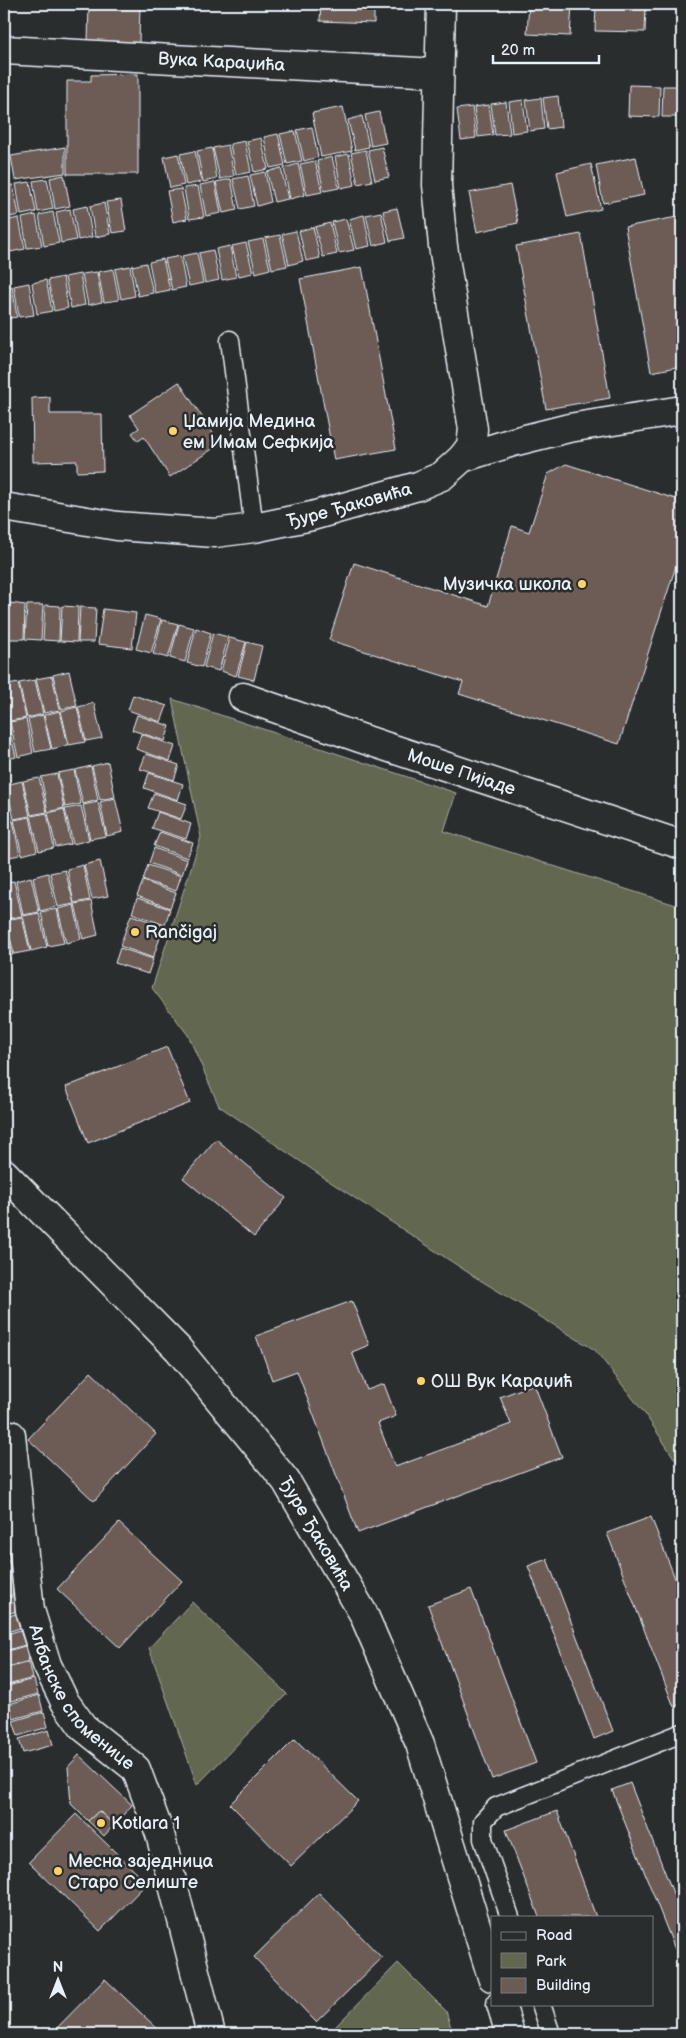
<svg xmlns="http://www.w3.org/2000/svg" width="686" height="2038" viewBox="0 0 686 2038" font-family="'Balsamiq Sans',sans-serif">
<rect width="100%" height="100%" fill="#2a2d2e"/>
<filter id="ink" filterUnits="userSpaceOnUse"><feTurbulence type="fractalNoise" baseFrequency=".02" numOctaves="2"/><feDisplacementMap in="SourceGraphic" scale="10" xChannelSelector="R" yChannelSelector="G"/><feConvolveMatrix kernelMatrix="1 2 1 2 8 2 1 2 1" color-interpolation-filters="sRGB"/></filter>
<g filter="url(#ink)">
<g fill="#62684f" stroke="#a5aca4">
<path d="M172,699L456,793L444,831L682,907V1470L645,1414L595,1350L475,1277L332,1183L219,1106L188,1035L152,988L201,837Z"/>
<path d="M192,1602L287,1694L197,1785L149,1648Z"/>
<path d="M398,1963L446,2011L453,2034H342L335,2027Z"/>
</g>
<g fill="#6c5b54" stroke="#e8f1f8">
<path d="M4,4H51V7Z"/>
<path d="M89,4H140L139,43L88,42Z"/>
<path d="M321,4H374V23L320,21Z"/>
<path d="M470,4H513V7Z"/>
<path d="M529,4H572L570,36L527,34Z"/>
<path d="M596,4H646L645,32L595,31Z"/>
<path d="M138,74V174H67V81H91V75Z"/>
<path d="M629,85L660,86L659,117L628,116Z"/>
<path d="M663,86H678L677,117H662Z"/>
<rect x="680" y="86" width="2" height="31"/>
<path d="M558,96L561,127L547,129L543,98Z"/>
<path d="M541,98L544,129L530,131L526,100Z"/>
<path d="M523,100L527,131L512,133L509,102Z"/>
<path d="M506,102L510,134L495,135L491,104Z"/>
<path d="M489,105L493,135L478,137L474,107Z"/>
<path d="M343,107L352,151L321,157L312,113Z"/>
<path d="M472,107L476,138L461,140L457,109Z"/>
<path d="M379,112L386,143L371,146L365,115Z"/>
<path d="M362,116L369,147L355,150L348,120Z"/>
<path d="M312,127L318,157L304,161L297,130Z"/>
<path d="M295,131L302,161L287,164L280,134Z"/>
<path d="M278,134L285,165L270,168L264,137Z"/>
<path d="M261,138L268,169L254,172L247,141Z"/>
<path d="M245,141L251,172L236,175L230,144Z"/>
<path d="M228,145L234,176L220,179L213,148Z"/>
<path d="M65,147V173L15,180L11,156Z"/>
<path d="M382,147L389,177L375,180L368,150Z"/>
<path d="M212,148L217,179L203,182L197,151Z"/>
<path d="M366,150L372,181L358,184L351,153Z"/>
<path d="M195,151L201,182L186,185L180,154Z"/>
<path d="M178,154L184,185L170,188L164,157Z"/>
<path d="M349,154L355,185L341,188L335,157Z"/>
<path d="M332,157L339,188L324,191L317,161Z"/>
<path d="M636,157L644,195L603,203L596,165Z"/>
<path d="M315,161L322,192L307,195L300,164Z"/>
<path d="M298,164L305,195L290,199L284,168Z"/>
<path d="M591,164L601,209L567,217L557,172Z"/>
<path d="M281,168L288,199L274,202L267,172Z"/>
<path d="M265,172L271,202L257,206L250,175Z"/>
<path d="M64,175L70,206L55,209L50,178Z"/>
<path d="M248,176L254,206L240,209L233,179Z"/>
<path d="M47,179L53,209L38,212L33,181Z"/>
<path d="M231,179L237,210L223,213L216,182Z"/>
<path d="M30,182L36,212L21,215L16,184Z"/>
<path d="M215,182L221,213L206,216L200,185Z"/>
<path d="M13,185L19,215L4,218V186Z"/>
<path d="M510,185L518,223L477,232L469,193Z"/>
<path d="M198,186L204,217L189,219L184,188Z"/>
<path d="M181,189L187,219L173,222L167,191Z"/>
<path d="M121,200L126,231L112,233L106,202Z"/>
<path d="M104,203L110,234L95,237L90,206Z"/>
<path d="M87,206L92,237L78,240L73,209Z"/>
<path d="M397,208L404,238L390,241L383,211Z"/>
<path d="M70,209L76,240L61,243L56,212Z"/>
<path d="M53,212L59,243L44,246L39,215Z"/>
<path d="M381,212L387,242L373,246L366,215Z"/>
<path d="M36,215L42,246L27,248L22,218Z"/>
<path d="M364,215L370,246L356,249L349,219Z"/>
<path d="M682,216V366L651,372L625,227Z"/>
<path d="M19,218L25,249L10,252L4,221Z"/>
<path d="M346,219L354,250L339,253L332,222Z"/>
<path d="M330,223L337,254L323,257L315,227Z"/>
<path d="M313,227L320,258L306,261L299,231Z"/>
<path d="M4,231L8,252L4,253Z"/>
<path d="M296,231L303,261L289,265L282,234Z"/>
<path d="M581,234L610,398L546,409L516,246Z"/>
<path d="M280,235L287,266L272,269L265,238Z"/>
<path d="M263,239L270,269L256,273L248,242Z"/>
<path d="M246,243L253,273L239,276L232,246Z"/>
<path d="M230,246L236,277L222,280L216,249Z"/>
<path d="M213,250L219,280L205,283L199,253Z"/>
<path d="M197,253L203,283L189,286L182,256Z"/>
<path d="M180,256L186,287L172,290L165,259Z"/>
<path d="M163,259L170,290L155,293L149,262Z"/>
<path d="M146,263L153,293L138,296L132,266Z"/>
<path d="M130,266L135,296L121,299L115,269Z"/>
<path d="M362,267L396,449L334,460L300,279Z"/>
<path d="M113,269L119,300L104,302L98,272Z"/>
<path d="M97,272L102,302L88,305L82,274Z"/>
<path d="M80,274L85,305L71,308L65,277Z"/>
<path d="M63,277L68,308L54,311L48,280Z"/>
<path d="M46,280L52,311L37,314L32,283Z"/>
<path d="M29,283L34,315L19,317L14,286Z"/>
<path d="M12,286L17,317L4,319V288Z"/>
<path d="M179,382L220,444L170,477L144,437L138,441L132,433L139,428L130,415Z"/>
<path d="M50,397V414H102L103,471L77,472V461L33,462L32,398Z"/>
<path d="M4,406H7L8,447H4Z"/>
<path d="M566,464L682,501V547L619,744L459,694L463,682L329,640L354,563L488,606L512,526L529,532L548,474Z"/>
<path d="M4,603H8L6,639H4Z"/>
<path d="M10,603L25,605L24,639H7Z"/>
<path d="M27,605H43L41,640L25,639Z"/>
<path d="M45,605L60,606L59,641L43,640Z"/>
<path d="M62,606L78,607L77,642L60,641Z"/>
<path d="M80,607L96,608L94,642H78Z"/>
<path d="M103,609L136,613L132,648L98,644Z"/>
<path d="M145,615L161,619L151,653L136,649Z"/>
<path d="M162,620L178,624L168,658L153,654Z"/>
<path d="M179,624L194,628L185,662L170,658Z"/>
<path d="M196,628L211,633L202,667L187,663Z"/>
<path d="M213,633L228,637L219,671L204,667Z"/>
<path d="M230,638L246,642L236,676L221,671Z"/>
<path d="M247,642L262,646L254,680L238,676Z"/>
<path d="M69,671L77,706L61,709L53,675Z"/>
<path d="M52,676L60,710L44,713L36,679Z"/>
<path d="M35,680L43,714L27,718L19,683Z"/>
<path d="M18,683L26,718L10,721L4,686Z"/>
<path d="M133,695L167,706L161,722L128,710Z"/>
<path d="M4,703L8,722L4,723Z"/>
<path d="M94,703L102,738L86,741L78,707Z"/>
<path d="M77,707L85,742L69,745L61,711Z"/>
<path d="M60,711L68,745L52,749L44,715Z"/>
<path d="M43,715L51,749L35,752L28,719Z"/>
<path d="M137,715L170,726L165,741L132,730Z"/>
<path d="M26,719L33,753L18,757L10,722Z"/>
<path d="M8,723L16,757L4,760V724Z"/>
<path d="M141,734L175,746L170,761L136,749Z"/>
<path d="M146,754L179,765L174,780L140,769Z"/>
<path d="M108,762L115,797L100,800L92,766Z"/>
<path d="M91,766L98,800L83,804L75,770Z"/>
<path d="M74,770L81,804L65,807L58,773Z"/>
<path d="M149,773L183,784L178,800L144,788Z"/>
<path d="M57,774L64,808L48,812L41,777Z"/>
<path d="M39,778L47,812L31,815L23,781Z"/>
<path d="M22,781L30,816L14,819L6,785Z"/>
<path d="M4,786L12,820L4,821Z"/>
<path d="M154,793L187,804L181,819L148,808Z"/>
<path d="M115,798L123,832L107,836L100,802Z"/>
<path d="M98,802L106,836L90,839L83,805Z"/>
<path d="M81,806L89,840L73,844L65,809Z"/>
<path d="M64,809L71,844L56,847L48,813Z"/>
<path d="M158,812L191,824L186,839L152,828Z"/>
<path d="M47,813L54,848L39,851L31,816Z"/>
<path d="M30,817L37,851L22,855L14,820Z"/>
<path d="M13,821L20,855L4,858V823Z"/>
<path d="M160,832L193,843L187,858L154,846Z"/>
<path d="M154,848L187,860L182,875L149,863Z"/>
<path d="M100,861L108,896L92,899L84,865Z"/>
<path d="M83,865L90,900L74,903L67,869Z"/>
<path d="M148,865L181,876L176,891L143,880Z"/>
<path d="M65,870L74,904L58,907L50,873Z"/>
<path d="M48,873L56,907L40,911L33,877Z"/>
<path d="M31,877L39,912L23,915L16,881Z"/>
<path d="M14,881L22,916L6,919L4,908V883Z"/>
<path d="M143,881L176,893L170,908L137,896Z"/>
<path d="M137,898L170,909L165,925L132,913Z"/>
<path d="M91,901L98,935L83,939L75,904Z"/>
<path d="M74,905L81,939L66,943L58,909Z"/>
<path d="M57,909L64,943L48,946L41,912Z"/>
<path d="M39,913L47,947L31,951L23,916Z"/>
<path d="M131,915L164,926L153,958L120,946Z"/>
<path d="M22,917L30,951L14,954L6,920Z"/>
<path d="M5,920L13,955L4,957V921Z"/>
<path d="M120,948L153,959L148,974L115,963Z"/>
<path d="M167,1047L190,1103L88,1143L66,1087Z"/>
<path d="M216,1139L286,1198L254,1237L183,1178Z"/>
<path d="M352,1301L369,1345L352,1352L367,1390L384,1384L396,1416L378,1423L395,1467L511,1424L500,1397L534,1384L562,1457L358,1533L297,1371L272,1380L256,1336Z"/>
<path d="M91,1372L156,1434L94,1501L28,1439Z"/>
<path d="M6,1511L7,1527H4V1512Z"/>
<path d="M651,1517L682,1596V1703L674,1707L607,1533Z"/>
<path d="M119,1523L182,1581L120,1648L57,1589Z"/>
<path d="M4,1528H7L9,1543L4,1544Z"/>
<path d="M9,1544L10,1560L4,1561V1545Z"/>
<path d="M547,1559L613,1731L594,1739L528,1566Z"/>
<path d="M4,1562H10L12,1577L4,1578Z"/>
<path d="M12,1579L13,1595L4,1596V1580Z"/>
<path d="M471,1589L536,1763L492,1779L428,1605Z"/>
<path d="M4,1597H14L15,1612L4,1613Z"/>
<path d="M16,1614L20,1628L4,1633V1617Z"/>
<path d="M20,1630L25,1645L4,1651V1635Z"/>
<path d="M25,1646L29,1661L4,1668V1652Z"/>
<path d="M29,1662L33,1678L4,1686V1669Z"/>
<path d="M34,1679L38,1694L8,1702L4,1687Z"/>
<path d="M39,1695L43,1711L13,1719L9,1704Z"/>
<path d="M44,1712L48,1727L18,1736L13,1721Z"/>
<path d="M49,1730L53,1745L23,1753L19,1739Z"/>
<path d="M295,1739L358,1801L291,1866L230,1804Z"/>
<path d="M79,1755L132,1805L114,1825L99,1811L88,1821L71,1804L68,1767Z"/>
<path d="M630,1783L682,1916V1960L680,1962L612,1790Z"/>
<path d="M99,1811L114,1825L104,1836L88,1821Z"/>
<path d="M557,1811L596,1917H539L506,1830Z"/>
<path d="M76,1814L147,1883L100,1931L29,1862Z"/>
<path d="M319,1893L382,1958L316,2022L254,1957Z"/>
<path d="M105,1979L163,2034H51Z"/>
</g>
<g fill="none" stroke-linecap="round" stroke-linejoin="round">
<g stroke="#e8f1f8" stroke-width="21">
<g id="service">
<path d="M230,340L254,528"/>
<path d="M510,1917L483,1839V1821L496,1807L682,1733"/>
<path d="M541,2004L551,2034"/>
</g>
</g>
<g stroke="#e8f1f8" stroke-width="31">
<g id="minor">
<path d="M441,4L437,185L443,246L473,429L471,446L462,458"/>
<path id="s1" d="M4,50L438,73"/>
<path id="s2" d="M4,507L117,526L215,533L254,528L312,516L418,486L442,476L462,458L513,442L569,428L682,410"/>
<path id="s3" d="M243,697L360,738L682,845"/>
<path id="s4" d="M4,1173L178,1349L286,1481L363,1613L420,1744L492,1977"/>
<path id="s5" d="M11,1435L30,1610L47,1665L65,1702L83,1727L136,1769L160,1834L211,2034"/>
<path d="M501,2004L510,2034"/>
</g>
</g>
<use href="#service" stroke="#2a2d2e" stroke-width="18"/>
<use href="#minor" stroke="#2a2d2e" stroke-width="28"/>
</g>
</g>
<g fill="#ffd166" stroke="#2a2d2e" stroke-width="2">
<circle cx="173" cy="431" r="5"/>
<circle cx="582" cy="584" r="5"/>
<circle cx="135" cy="932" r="5"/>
<circle cx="421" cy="1381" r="5"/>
<circle cx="101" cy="1823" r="5"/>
<circle cx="58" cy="1871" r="5"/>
</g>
<g text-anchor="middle" stroke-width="5" stroke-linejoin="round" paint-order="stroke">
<g font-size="18" fill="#e8f1f8" stroke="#2a2d2e">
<text dy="6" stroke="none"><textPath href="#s1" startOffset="218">Вука Караџића</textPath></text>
<text dy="6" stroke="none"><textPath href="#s2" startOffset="350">Ђуре Ђаковића</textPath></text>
<text dy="6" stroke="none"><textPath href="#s3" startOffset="231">Моше Пијаде</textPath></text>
<text dy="6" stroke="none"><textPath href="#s4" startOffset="479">Ђуре Ђаковића</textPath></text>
<text dy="6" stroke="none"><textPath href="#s5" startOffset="280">Албанске споменице</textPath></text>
</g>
<g font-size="18" fill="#e8f1f8" stroke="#2a2d2e" text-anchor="start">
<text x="183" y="427">Џамија Медина<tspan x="183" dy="21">ем Имам Сефкија</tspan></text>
<text x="572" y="590" text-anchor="end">Музичка школа</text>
<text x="145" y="938">Rančigaj</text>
<text x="431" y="1387">ОШ Вук Караџић</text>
<text x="111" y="1829">Kotlara 1</text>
<text x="68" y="1867">Месна заједница<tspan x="68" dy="21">Старо Селиште</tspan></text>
</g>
</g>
<rect width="686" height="2038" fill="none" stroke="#2a2d2e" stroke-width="20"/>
<rect x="10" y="10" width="666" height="2018" fill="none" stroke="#e8f1f8" stroke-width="2" filter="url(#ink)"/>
<rect x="491" y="1916" width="162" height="90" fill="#2a2d2e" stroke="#767b7f"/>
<rect x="501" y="1932" width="25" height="8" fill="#2a2d2e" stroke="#767b7f"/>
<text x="536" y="1940" font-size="15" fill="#e8f1f8">Road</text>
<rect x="501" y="1953" width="25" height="15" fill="#62684f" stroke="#767b7f"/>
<text x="536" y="1966" font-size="15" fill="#e8f1f8">Park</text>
<rect x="501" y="1978" width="25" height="15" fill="#6c5b54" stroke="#767b7f"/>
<text x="536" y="1990" font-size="15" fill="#e8f1f8">Building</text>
<g transform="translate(58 1980)" stroke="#2a2d2e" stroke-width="4" paint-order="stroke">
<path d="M0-4L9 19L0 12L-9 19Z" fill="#e8f1f8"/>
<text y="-8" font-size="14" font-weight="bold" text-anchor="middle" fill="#e8f1f8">N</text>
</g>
<path d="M493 55v8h106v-8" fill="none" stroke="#e8f1f8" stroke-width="2.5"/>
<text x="501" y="55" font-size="15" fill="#e8f1f8" stroke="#2a2d2e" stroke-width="4" paint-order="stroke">20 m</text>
</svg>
